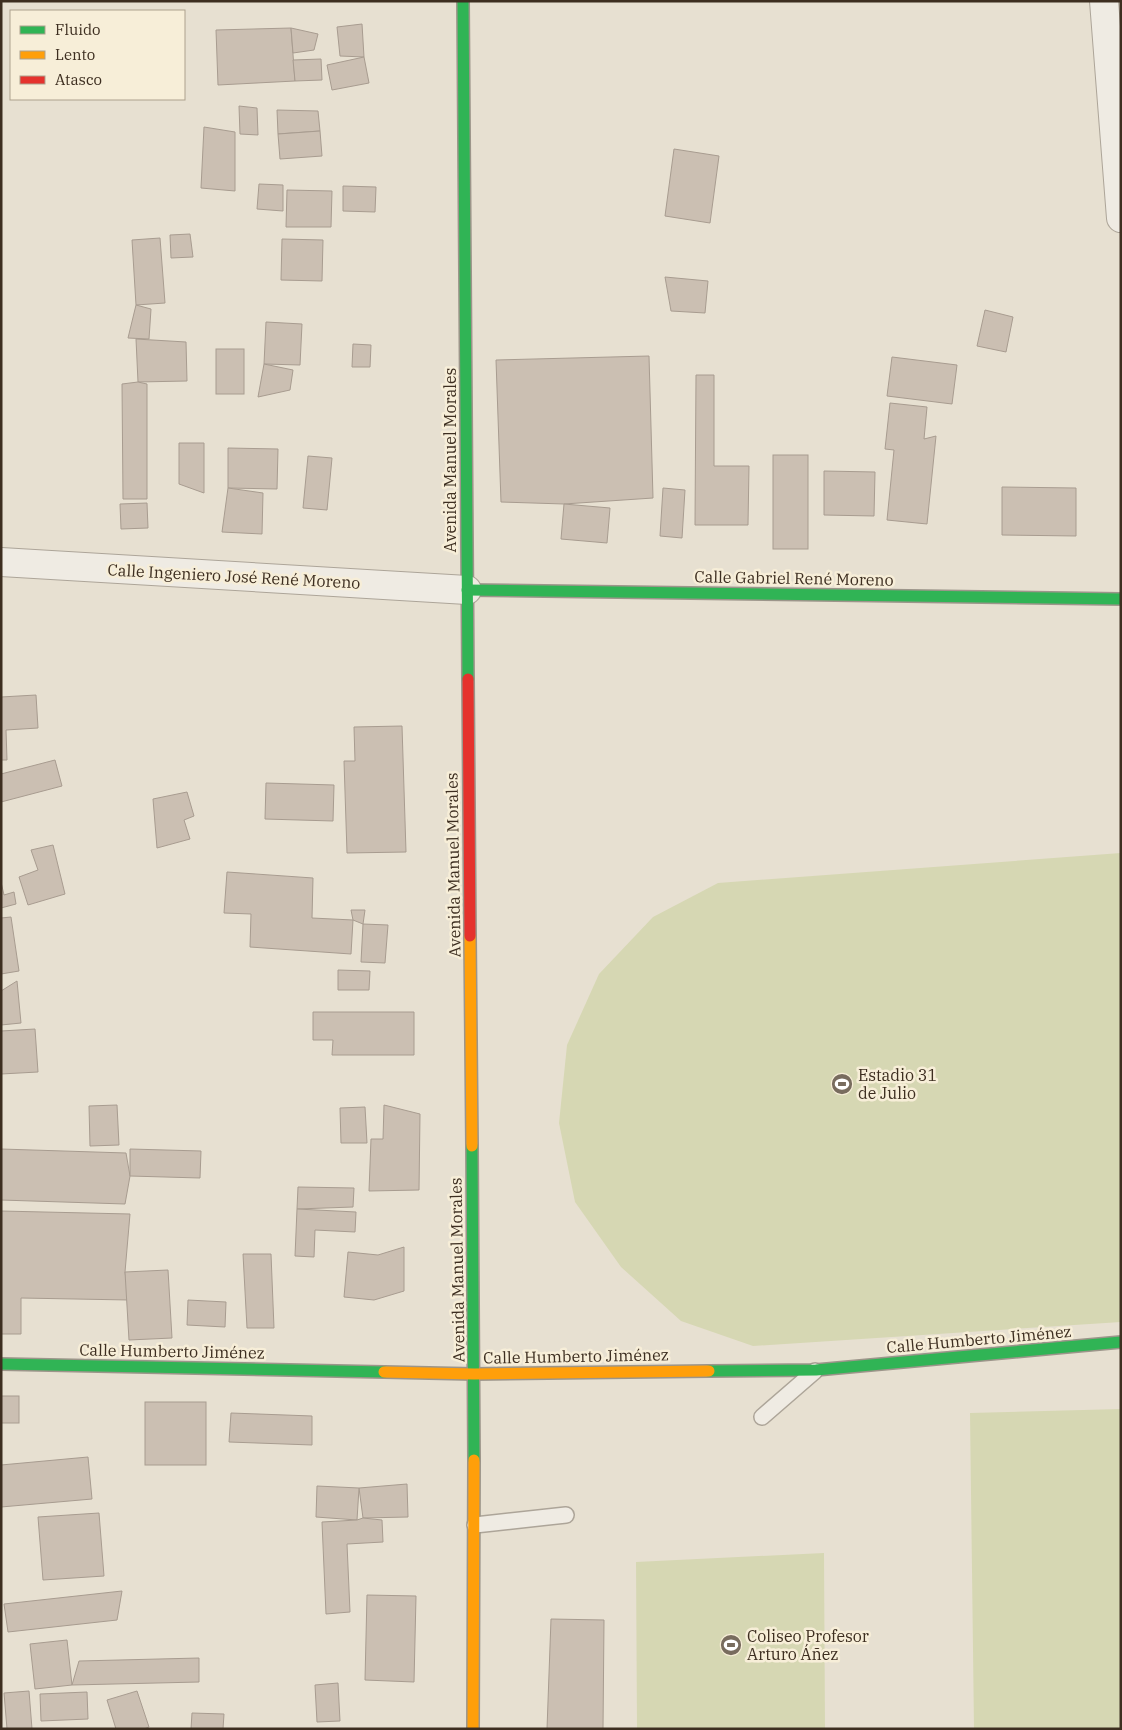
<svg xmlns="http://www.w3.org/2000/svg" width="1122" height="1730" viewBox="0 0 1122 1730" font-family="'IBM Plex Serif',serif">
<rect width="100%" height="100%" fill="#e7e0d1"/>
<g fill="#d6d7b3">
<path d="M1121,853V1322L753,1346L681,1321L621,1267L575,1202L559,1123L567,1045L599,974L653,917L718,883Z"/>
<path d="M1121,1409V1729H974L970,1413Z"/>
<path d="M824,1553L825,1729H637L636,1562Z"/>
</g>
<g fill="#cbbfb2" stroke="#a89c90">
<path d="M362,24L364,57L340,56L337,27Z"/>
<path d="M291,28L295,81L218,85L216,30Z"/>
<path d="M291,28L318,34L314,50L293,53Z"/>
<path d="M364,57L369,83L332,90L327,65Z"/>
<path d="M321,59L322,80L295,81L293,60Z"/>
<path d="M239,106L257,108L258,135L240,134Z"/>
<path d="M277,110L318,111L320,131L278,134Z"/>
<path d="M204,127L235,132V191L201,188Z"/>
<path d="M320,131L322,156L280,159L278,134Z"/>
<path d="M674,149L719,156L710,223L665,216Z"/>
<path d="M259,184L283,185V211L257,209Z"/>
<path d="M343,186L376,187L375,212L343,211Z"/>
<path d="M287,190L332,191L331,227H286Z"/>
<path d="M190,234L193,257L171,258L170,235Z"/>
<path d="M160,238L165,303L136,305L132,240Z"/>
<path d="M282,239L323,240L322,281L281,280Z"/>
<path d="M665,277L708,281L705,313L671,311Z"/>
<path d="M136,305L151,309L149,339L128,338Z"/>
<path d="M985,310L1013,317L1006,352L977,346Z"/>
<path d="M266,322L302,324L300,365L264,364Z"/>
<path d="M136,339L186,342L187,381L138,382Z"/>
<path d="M353,344L371,345L370,367H352Z"/>
<rect x="216" y="349" width="28" height="45"/>
<path d="M649,356L653,498L564,504L501,502L496,360Z"/>
<path d="M892,357L957,365L952,404L887,396Z"/>
<path d="M264,364L293,370L290,390L258,397Z"/>
<path d="M696,375H714V466H749L748,525H695Z"/>
<path d="M138,382L147,384V499H123L122,384Z"/>
<path d="M890,403L927,407L924,439L936,436L927,524L887,520L894,450L885,449Z"/>
<path d="M179,443H204V493L179,484Z"/>
<path d="M228,448L278,449L277,489L228,488Z"/>
<rect x="773" y="455" width="35" height="94"/>
<path d="M308,456L332,458L327,510L303,508Z"/>
<path d="M824,471L875,472L874,516L824,515Z"/>
<path d="M1002,487L1076,488V536L1002,535Z"/>
<path d="M228,488L263,493L262,534L222,532Z"/>
<path d="M663,488L685,490L682,538L660,536Z"/>
<path d="M147,503L148,528L121,529L120,504Z"/>
<path d="M564,504L610,508L607,543L561,539Z"/>
<path d="M36,695L38,728L6,730L7,760H1V697Z"/>
<path d="M402,726L406,852L347,853L344,761H355L354,727Z"/>
<path d="M55,760L62,786L1,802V774Z"/>
<path d="M266,783L334,785L333,821L265,819Z"/>
<path d="M187,792L194,816L184,820L190,839L157,848L153,799Z"/>
<path d="M53,845L65,894L28,905L19,877L38,870L31,850Z"/>
<path d="M227,872L313,878L312,918L353,920L351,954L250,947L251,914L224,913Z"/>
<path d="M1,882L4,895L14,892L16,904L1,908Z"/>
<path d="M351,910H365L363,924L353,920Z"/>
<path d="M11,917L19,971L1,974V918Z"/>
<path d="M363,924L388,925L385,963L361,962Z"/>
<path d="M338,970L370,971L369,990H338Z"/>
<path d="M17,981L21,1023L1,1025V991Z"/>
<path d="M313,1012H414V1055H332L333,1040H313Z"/>
<path d="M35,1029L38,1072L1,1074V1031Z"/>
<path d="M117,1105L119,1145L90,1146L89,1106Z"/>
<path d="M384,1105L420,1114L419,1190L369,1191L371,1139H383Z"/>
<path d="M365,1107L367,1143H341L340,1108Z"/>
<path d="M1,1149L126,1153L130,1176L125,1204L1,1200Z"/>
<path d="M130,1149L201,1151L200,1178L130,1176Z"/>
<path d="M298,1187L354,1188L353,1207L297,1209Z"/>
<path d="M297,1209L356,1212L355,1232L315,1230L314,1257L295,1256Z"/>
<path d="M1,1211L130,1214L125,1272L129,1300L21,1298V1334H1Z"/>
<path d="M404,1247V1291L374,1300L344,1297L348,1252L378,1255Z"/>
<path d="M243,1254H271L274,1328H247Z"/>
<path d="M168,1270L172,1338L129,1340L125,1272Z"/>
<path d="M188,1300L226,1302L225,1327L187,1325Z"/>
<rect x="1" y="1396" width="18" height="27"/>
<rect x="145" y="1402" width="61" height="63"/>
<path d="M231,1413L312,1416V1445L229,1442Z"/>
<path d="M88,1457L92,1499L1,1507V1465Z"/>
<path d="M407,1484L408,1517L363,1518L359,1488Z"/>
<path d="M317,1486L359,1488L357,1520L316,1517Z"/>
<path d="M99,1513L104,1576L43,1580L38,1517Z"/>
<path d="M363,1518L382,1520L383,1542L347,1544L350,1612L326,1614L322,1522L357,1520Z"/>
<path d="M122,1591L117,1620L8,1632L4,1604Z"/>
<path d="M367,1595L416,1596L414,1682L365,1680Z"/>
<path d="M551,1619L604,1620L603,1729H547Z"/>
<path d="M67,1640L72,1685L35,1689L30,1644Z"/>
<path d="M199,1658V1682L72,1685L79,1661Z"/>
<path d="M338,1683L340,1721L317,1722L315,1685Z"/>
<path d="M29,1691L32,1729H7L4,1693Z"/>
<path d="M137,1691L149,1727L144,1729H116L107,1700Z"/>
<path d="M87,1692L88,1719L41,1721L40,1694Z"/>
<path d="M192,1713L224,1714L223,1729H191Z"/>
</g>
<g fill="none" stroke-linecap="round" stroke-linejoin="round">
<g stroke="#ada599" stroke-width="18">
<g id="lane">
<path d="M762,1417L815,1371"/>
<path d="M475,1525L566,1515"/>
</g>
</g>
<g stroke="#ada599" stroke-width="30">
<g id="street">
<path d="M1104,1L1121,218"/>
<path d="M1,562L467,590"/>
</g>
</g>
<g stroke="#9c958a" stroke-width="14">
<g id="fast">
<path d="M463,1L468,679"/>
<path d="M467,590L1121,599"/>
<path d="M472,1146L474,1460"/>
<path d="M1,1364L384,1372"/>
<path d="M709,1371L816,1370L1121,1342"/>
</g>
</g>
<g stroke="#9c958a" stroke-width="14">
<g id="slow">
<path d="M470,936L472,1146"/>
<path d="M384,1372L474,1374L709,1371"/>
<path d="M473,1729L474,1460"/>
</g>
</g>
<g stroke="#9c958a" stroke-width="14">
<path id="jam" d="M468,679L470,936"/>
</g>
<use href="#lane" stroke="#efebe3" stroke-width="15"/>
<use href="#street" stroke="#efebe3" stroke-width="28"/>
<use href="#fast" stroke="#30b455" stroke-width="11"/>
<use href="#slow" stroke="#ff9f0a" stroke-width="11"/>
<use href="#jam" stroke="#e5322d" stroke-width="11"/>
</g>
<defs>
<g id="stadium-disc" transform="scale(1.125)"><circle r="9.5" fill="#786c5e" stroke="#f7eed8"/><path d="M0-5a6.5 5 0 1 0 0 10a6.5 5 0 1 0 0-10ZM-3.5-1.8h7v3.6h-7Z" fill="#fff"/></g>
</defs>
<g fill-rule="evenodd">
<use href="#stadium-disc" x="842" y="1084"/>
<use href="#stadium-disc" x="731" y="1645"/>
</g>
<g text-anchor="middle" stroke-width="5" stroke-linejoin="round" paint-order="stroke">
<g font-size="16" fill="#3d2e20" stroke="#f7eed8">
<text transform="translate(450 460) rotate(-90)" y="6">Avenida Manuel Morales</text>
<text transform="translate(234 576) rotate(3)" y="6">Calle Ingeniero José René Moreno</text>
<text transform="translate(794 578) rotate(1)" y="6">Calle Gabriel René Moreno</text>
<text transform="translate(453 865) rotate(-91)" y="6">Avenida Manuel Morales</text>
<text transform="translate(457 1270) rotate(-91)" y="6">Avenida Manuel Morales</text>
<text transform="translate(979 1339) rotate(-5)" y="6">Calle Humberto Jiménez</text>
<text transform="translate(172 1351) rotate(1)" y="6">Calle Humberto Jiménez</text>
<text transform="translate(576 1356) rotate(-1)" y="6">Calle Humberto Jiménez</text>
</g>
<g font-size="16" fill="#3d2e20" stroke="#f7eed8" text-anchor="start">
<text x="858" y="1081">Estadio 31<tspan x="858" dy="18">de Julio</tspan></text>
<text x="747" y="1642">Coliseo Profesor<tspan x="747" dy="18">Arturo Áñez</tspan></text>
</g>
</g>
<rect width="1122" height="1730" fill="none" stroke="#3d2e20" stroke-width="5"/>
<rect x="10" y="10" width="175" height="90" fill="#f7eed8" stroke="#ada18e"/>
<rect x="20" y="26" width="25" height="8" fill="#30b455" stroke="#ada18e"/>
<text x="55" y="35" font-size="15" fill="#3d2e20">Fluido</text>
<rect x="20" y="51" width="25" height="8" fill="#ff9f0a" stroke="#ada18e"/>
<text x="55" y="60" font-size="15" fill="#3d2e20">Lento</text>
<rect x="20" y="76" width="25" height="8" fill="#e5322d" stroke="#ada18e"/>
<text x="55" y="85" font-size="15" fill="#3d2e20">Atasco</text>
</svg>
